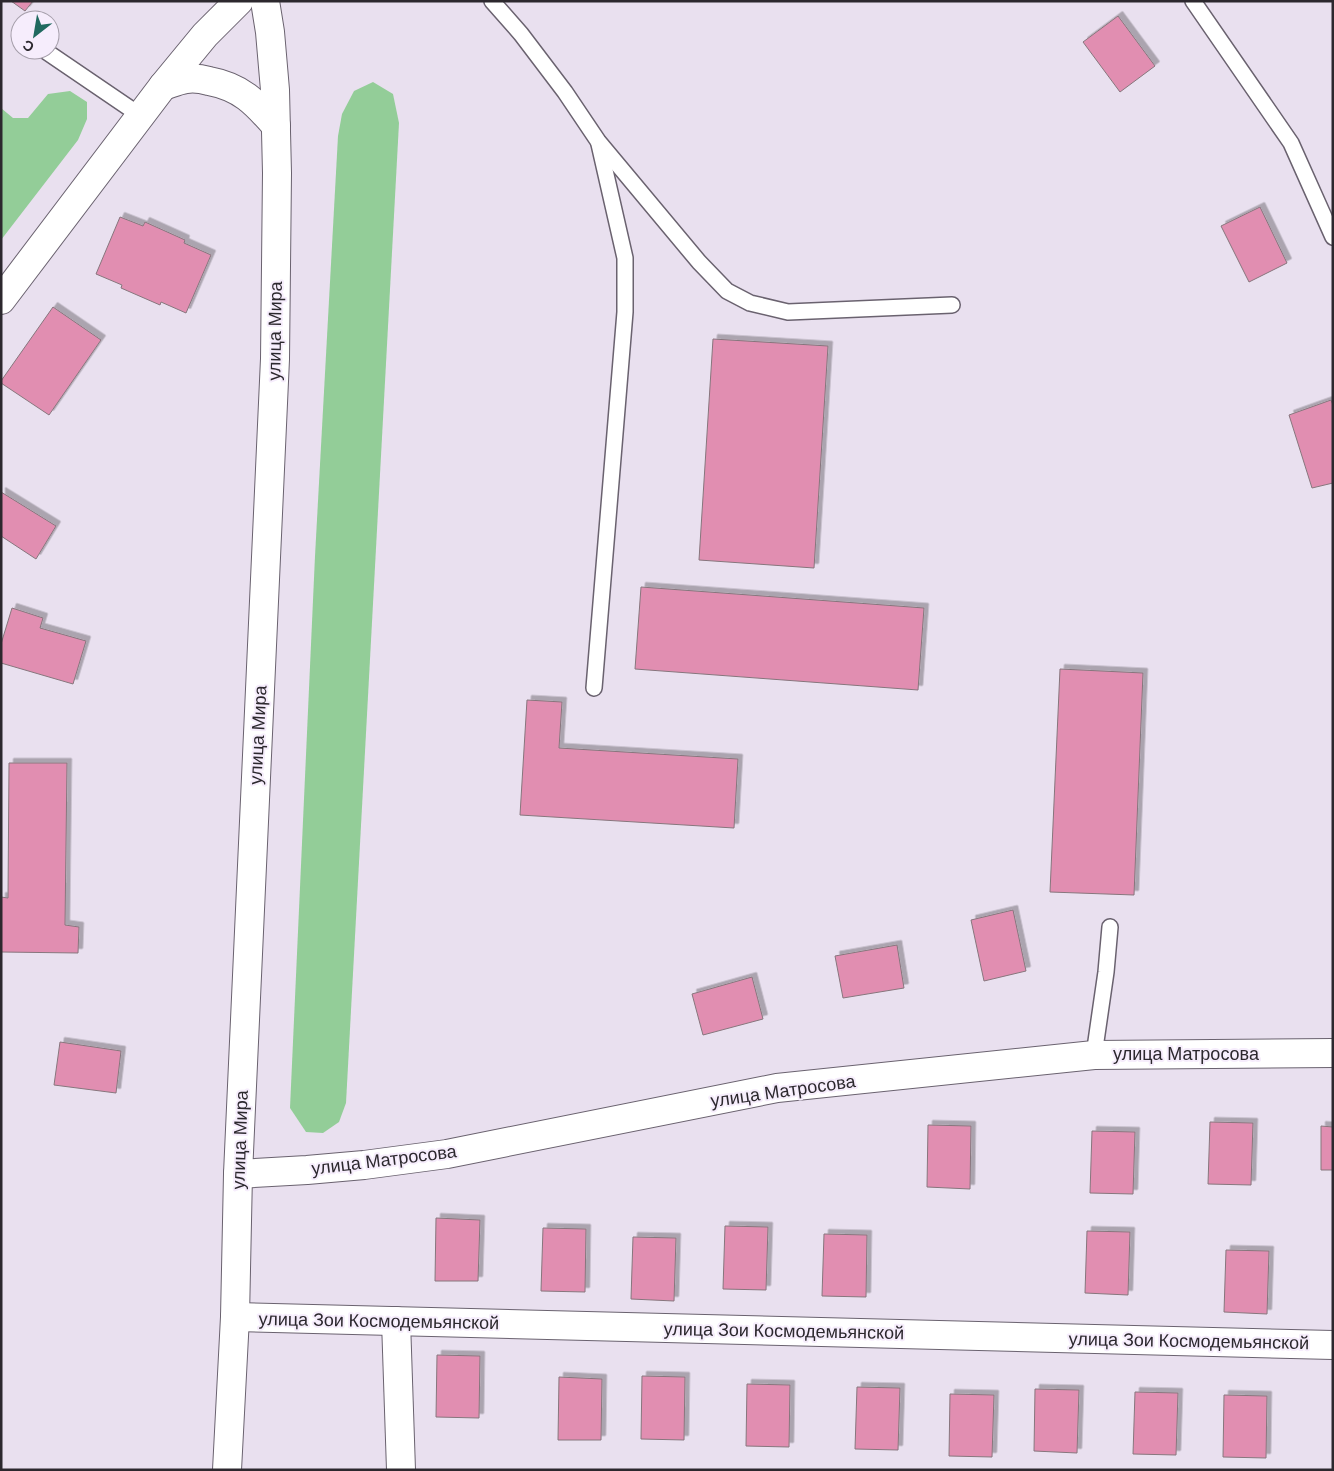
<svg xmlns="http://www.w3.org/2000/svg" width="1334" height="1471" viewBox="0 0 1334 1471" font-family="'DM Sans',sans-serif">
<defs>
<filter id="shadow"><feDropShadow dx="4.5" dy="-4.5" stdDeviation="0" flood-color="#0004"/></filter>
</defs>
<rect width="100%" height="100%" fill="#e9e0ef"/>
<g fill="#93cd98">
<path d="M373,82L393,94L399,123L346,1103L339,1122L323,1133L306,1132L290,1108L315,556L338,136L342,114L354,91Z"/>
<path d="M70,91L87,102V119L78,140L1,240V108L13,118H28L48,94Z"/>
</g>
<g fill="#e18eb1" stroke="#87767d" filter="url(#shadow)">
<path d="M11,1H33L25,11Z"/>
<path d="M1118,16L1155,66L1120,92L1083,42Z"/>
<path d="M1260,207L1287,263L1249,282L1221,226Z"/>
<path d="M120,217L143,226L145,222L185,240L184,243L211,255L186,313L161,302L160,305L121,288L122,285L96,274Z"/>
<path d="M53,307L101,340L49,415L1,383V381Z"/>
<path d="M713,339L828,346L814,568L699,560Z"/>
<path d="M1331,400L1333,405V483L1312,488L1289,415Z"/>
<path d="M1,492L56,526L36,559L1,536Z"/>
<path d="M641,587L924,608L918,690L635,669Z"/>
<path d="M12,608L43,618L40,628L86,641L73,684L1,663V644Z"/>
<path d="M1060,669L1143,673L1134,895L1050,892Z"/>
<path d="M527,700L562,702L559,748L738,759L734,828L520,815Z"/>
<path d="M9,763H67L65,925L79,927L78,953L1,952V897L8,898Z"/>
<path d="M1013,910L1026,971L984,981L971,920Z"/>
<path d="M897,945L904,988L843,998L835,956Z"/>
<path d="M752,977L763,1019L703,1035L692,994Z"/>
<path d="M60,1042L121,1051L116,1093L54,1085Z"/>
<path d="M1210,1122L1253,1123L1251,1185L1208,1184Z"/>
<path d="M928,1125L971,1126L970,1189L927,1187Z"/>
<path d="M1321,1126L1333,1127V1170H1321Z"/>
<path d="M1092,1131L1135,1132L1133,1194L1090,1193Z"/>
<path d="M436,1218L480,1220L478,1281H435Z"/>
<path d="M725,1226L768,1227L766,1290L723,1289Z"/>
<path d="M543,1228L586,1229L585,1292L541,1291Z"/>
<path d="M1087,1231L1130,1232L1128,1295L1085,1293Z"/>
<path d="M824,1234L867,1235L866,1297L822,1296Z"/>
<path d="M633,1237L676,1238L674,1301L631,1299Z"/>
<path d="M1226,1250L1269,1251L1267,1314L1224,1312Z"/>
<path d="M437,1355L480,1356L479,1418L436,1417Z"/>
<path d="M642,1376L685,1377L684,1440L641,1439Z"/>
<path d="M559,1377L602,1379L601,1440H558Z"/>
<path d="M747,1384L790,1385L789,1447L746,1446Z"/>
<path d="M857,1387L900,1388L898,1450L855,1449Z"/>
<path d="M1035,1389L1079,1390L1077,1453L1034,1451Z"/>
<path d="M1135,1392L1178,1393L1176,1455L1133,1454Z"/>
<path d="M950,1394L994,1395L992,1457L949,1456Z"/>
<path d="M1224,1395L1267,1396L1266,1458L1223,1457Z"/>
</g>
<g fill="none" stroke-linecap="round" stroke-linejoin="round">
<g stroke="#6a626f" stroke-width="18">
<g id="lane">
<path d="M492,1L521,34L565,92L598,141L699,262L727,291L750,303L788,312L952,305"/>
<path d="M1193,1L1291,143L1333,237"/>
<path d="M44,50L141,116"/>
<path d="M594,688L625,312V258L599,144"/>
<path d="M1094,1055L1106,972L1110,927"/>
</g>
</g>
<g stroke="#6a626f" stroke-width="30">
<g id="street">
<path d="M238,1174L307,1170L364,1165L447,1154L777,1088L1094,1055L1333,1053"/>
<path d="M235,1317L1333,1345"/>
<path d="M396,1321L401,1470"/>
</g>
</g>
<g stroke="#6a626f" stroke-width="30">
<g id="secondary">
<path d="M163,86C170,84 178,80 186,79C193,78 202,79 209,81C241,87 255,102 276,126"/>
<path d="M1,300L163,86L205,35L239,1"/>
<path d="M227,1470L235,1317L238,1174L275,359L277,173L275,90L270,32L265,1"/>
</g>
</g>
<use href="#lane" stroke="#fff" stroke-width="15"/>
<use href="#street" stroke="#fff" stroke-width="28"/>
<use href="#secondary" stroke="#fff" stroke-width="28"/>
</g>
<g text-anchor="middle" stroke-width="4" stroke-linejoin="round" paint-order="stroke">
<g font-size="18" fill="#2c282e" stroke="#f6edfc">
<text transform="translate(275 331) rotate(-89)" y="6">улица Мира</text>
<text transform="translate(258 735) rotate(-87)" y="6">улица Мира</text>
<text x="1186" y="1060">улица Матросова</text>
<text transform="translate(783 1091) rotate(-8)" y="6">улица Матросова</text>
<text transform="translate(240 1140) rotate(-88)" y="6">улица Мира</text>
<text transform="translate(384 1160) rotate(-7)" y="6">улица Матросова</text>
<text transform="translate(379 1321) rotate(1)" y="6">улица Зои Космодемьянской</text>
<text transform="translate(784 1331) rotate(1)" y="6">улица Зои Космодемьянской</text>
<text transform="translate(1189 1341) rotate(1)" y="6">улица Зои Космодемьянской</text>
</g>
</g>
<rect width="1334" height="1471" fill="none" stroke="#2c282e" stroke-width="5"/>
<g transform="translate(35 35) rotate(211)"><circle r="24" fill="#f6edfc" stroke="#a59eaa"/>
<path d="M0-4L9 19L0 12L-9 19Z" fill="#20695f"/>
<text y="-8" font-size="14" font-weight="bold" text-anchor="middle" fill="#2c282e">С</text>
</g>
</svg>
